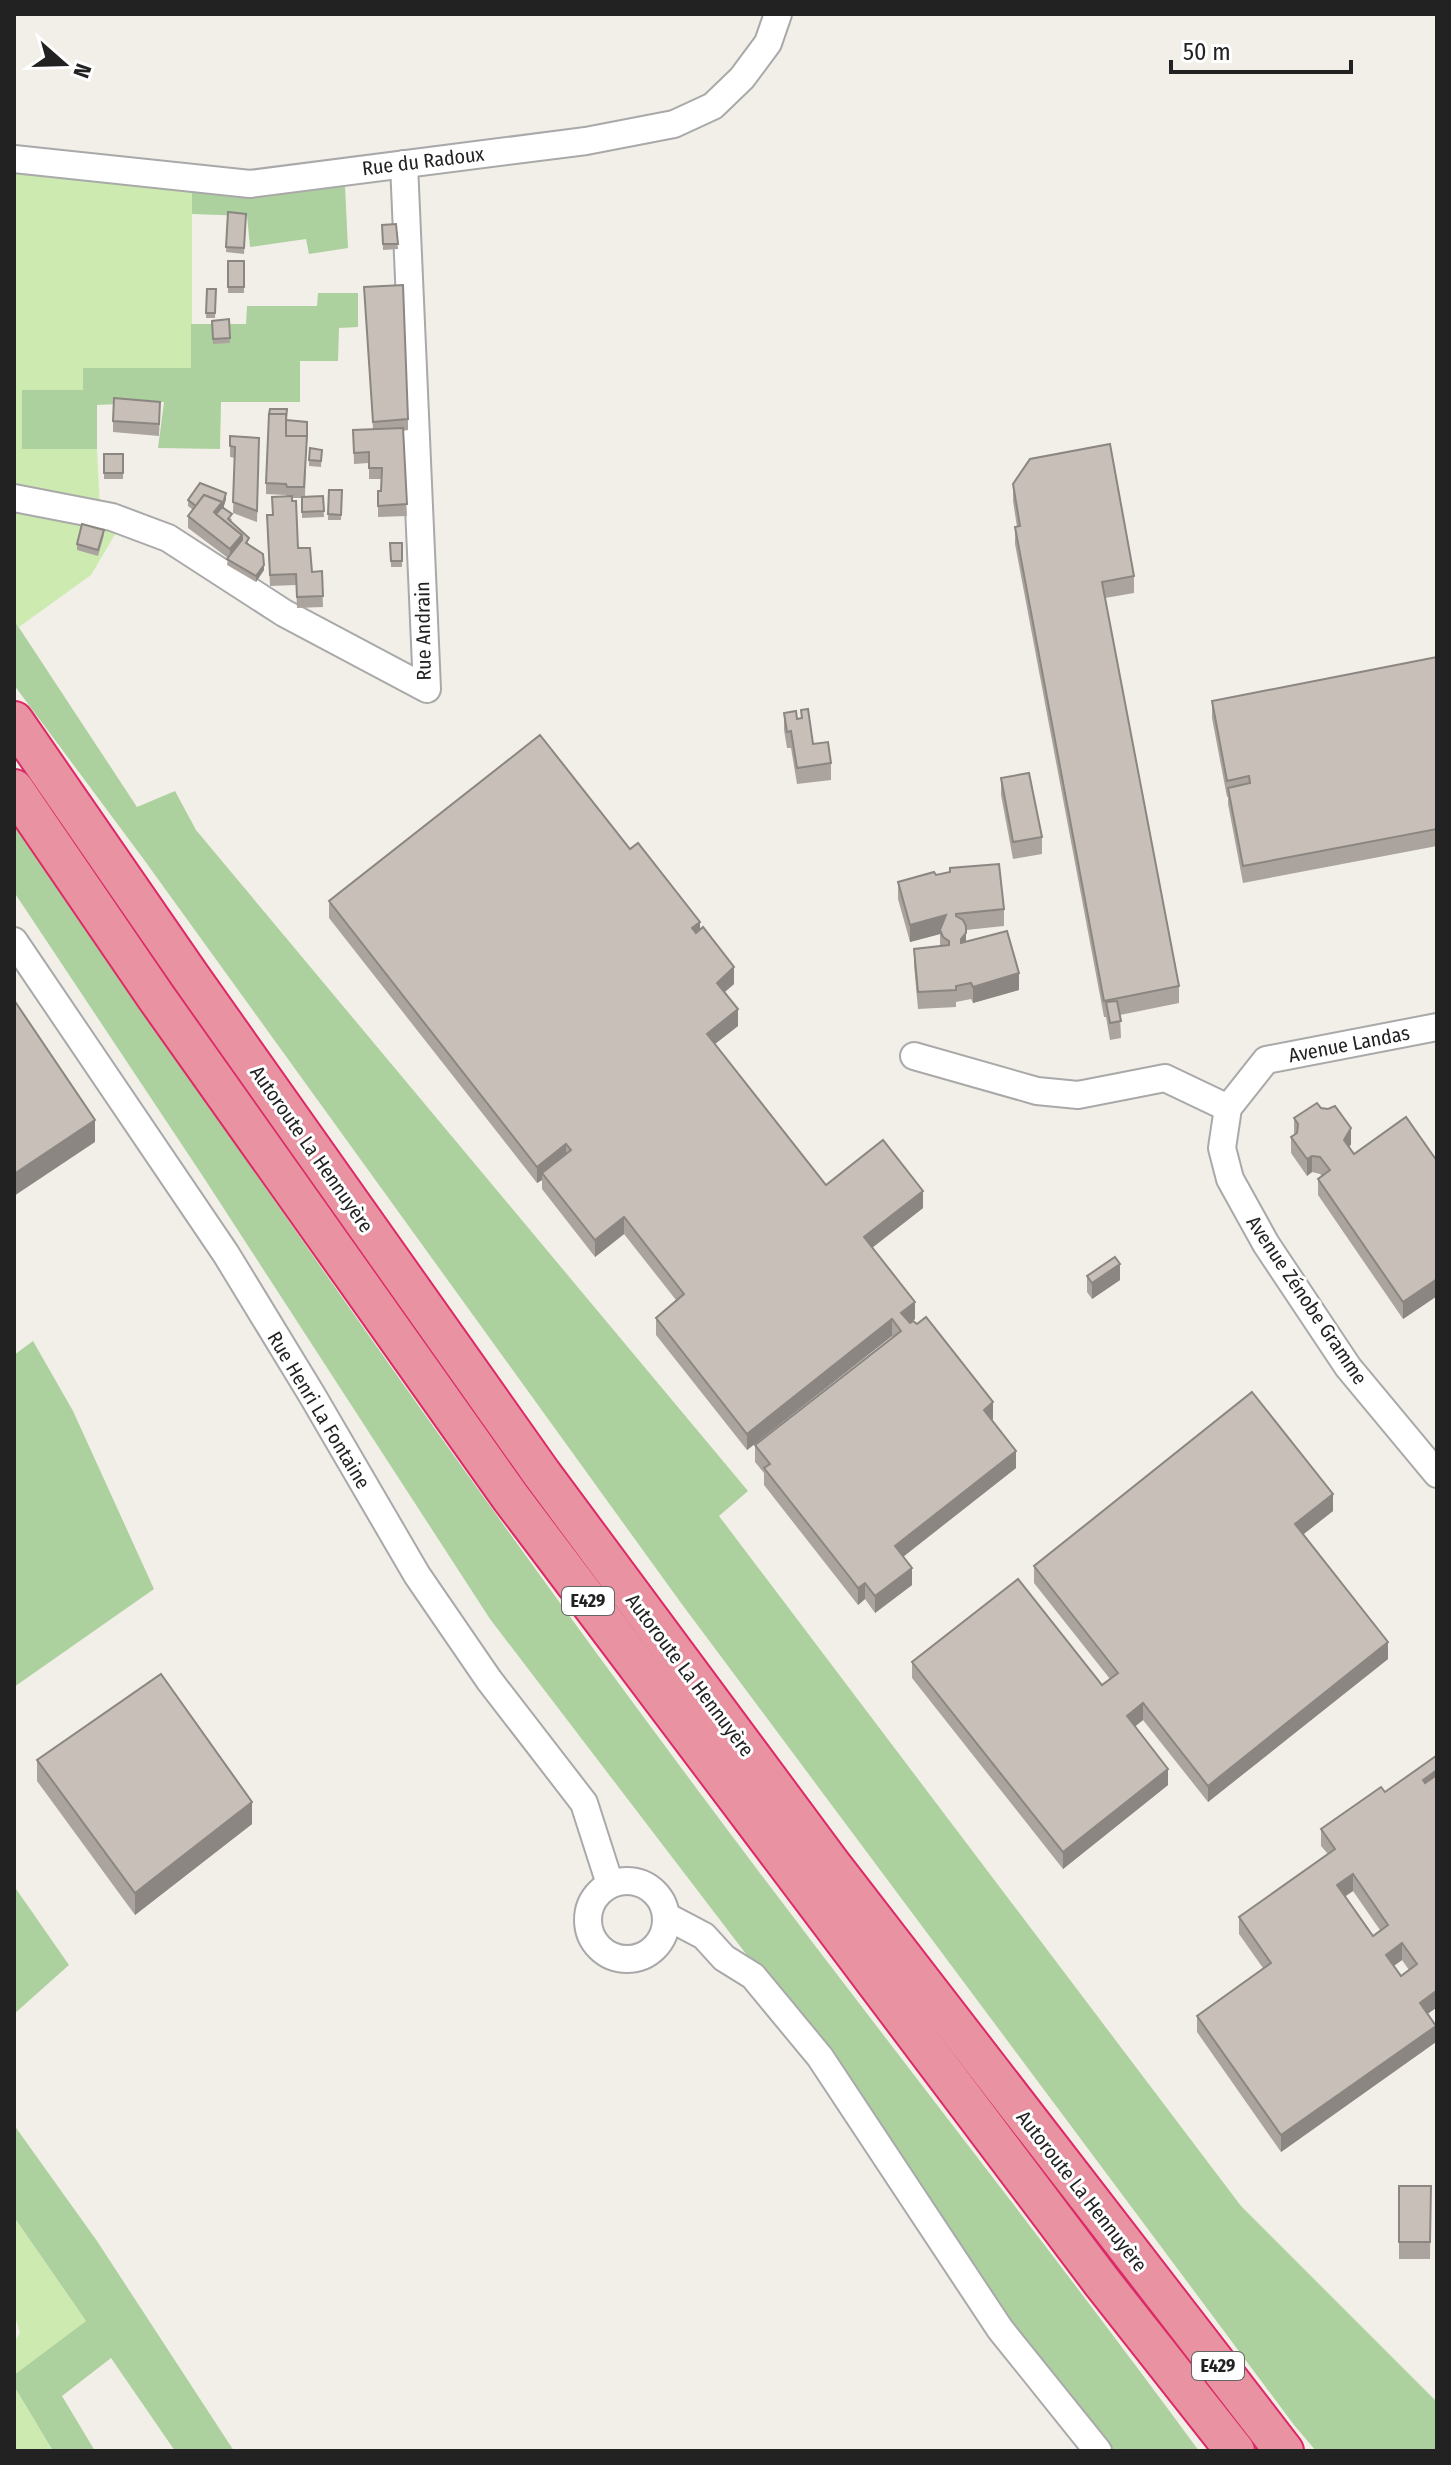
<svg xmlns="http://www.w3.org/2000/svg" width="1451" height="2465" viewBox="0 0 1451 2465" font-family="'Fira Sans Condensed',sans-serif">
<rect width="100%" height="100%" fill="#f2efe9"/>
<g fill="#cdebb0">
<path d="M14,170L192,191V368H84L83,390H23L22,449H97L100,508L14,493Z"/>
<path d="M14,507L120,526L91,575L19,627L14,620Z"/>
<path d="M14,2217L86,2321L14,2375V2342L20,2333L14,2313Z"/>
<path d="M14,2386L53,2451H14Z"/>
</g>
<g fill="#add19e">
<path d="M345,186L348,248L309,254L306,239L250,247L247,216L192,214V191L268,193Z"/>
<path d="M318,293H358V327L339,328L338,361H300V402H221L220,449L158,448L164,402L97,405V449H22V390H83V368H191V324H246L247,306H317Z"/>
<path d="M14,620L137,807L175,791L196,830L748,1491L719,1516L1241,2206L1437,2402V2451H1316L1294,2425L681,1603L142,857L14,685Z"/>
<path d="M14,821C234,1145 457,1467 691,1781C858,2006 1033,2225 1199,2451H1114L1028,2347L811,2039L490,1619L204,1178L14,892Z"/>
<path d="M33,1341L73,1411L154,1589L14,1687V1355Z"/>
<path d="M14,1886L69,1965L14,2014Z"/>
<path d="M14,2125L97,2241L234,2451H175L111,2358L62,2396L95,2451H53L14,2386V2375L86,2321L14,2217Z"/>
</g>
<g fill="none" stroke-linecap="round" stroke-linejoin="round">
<g stroke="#a9a9a9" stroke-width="30">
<g id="minor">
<path d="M14,159L250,184L586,141L674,124L713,106L742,78L768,43L778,14"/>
<path d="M14,498L112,517L168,538L284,613L427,689L404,164"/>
<path d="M14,941L226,1254L312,1395L417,1575L489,1680L584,1803L610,1884"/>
<path d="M1437,1027L1266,1060L1228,1108L1222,1148L1230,1179L1266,1244L1348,1367L1437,1474"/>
<path d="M914,1056L1037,1091L1078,1095L1165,1078L1228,1108"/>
<circle cx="627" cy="1920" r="39"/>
<path d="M666,1916L704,1936L724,1958L753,1976L820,2057L1000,2329L1098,2451"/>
</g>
</g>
<g stroke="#dc2a67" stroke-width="42">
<g id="highway">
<path d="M14,721L190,976L542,1474L831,1864L1284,2451"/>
<path d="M14,789L156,997L511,1498L1101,2281L1235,2451"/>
</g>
</g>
<use href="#minor" stroke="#fff" stroke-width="26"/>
<use href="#highway" stroke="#e892a2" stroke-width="38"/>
</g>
<g fill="#aba49e" fill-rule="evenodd">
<path d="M228,212L246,214L244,254L226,252Z"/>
<path d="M396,224L398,249L383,250L382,225Z"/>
<rect x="228" y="261" width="16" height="32"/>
<path d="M364,287L408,419V430L403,431L407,516L378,517V491H381V479H369V463L354,464L353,430L373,429Z"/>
<path d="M207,289H216L215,318H206Z"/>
<path d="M229,319L230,343L213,344L212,321Z"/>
<path d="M160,413L159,436L113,432V421Z"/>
<path d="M286,420L307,422L305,497L323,496L324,517L302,518V498H292L298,548L312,572L322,571L323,607L297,608L296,585L270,586L267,526L273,515L287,496L286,495L266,494V483Z"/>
<path d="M230,436L259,438L257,522L233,513L235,458L230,457Z"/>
<path d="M322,450L321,467L309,466V460Z"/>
<rect x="104" y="454" width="19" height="25"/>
<path d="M1013,484L1134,576V593L1105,598L1179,986V1003L1120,1015L1121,1038L1110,1040L1106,1017H1104L1015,544V527H1017L1013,501Z"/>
<path d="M329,490H342L341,520H328Z"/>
<path d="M226,499L223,508L232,520L231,521L249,544L264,570L256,582L227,565L228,558L188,528V516L193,510L188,506V500Z"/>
<path d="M104,535L98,556L77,550V544Z"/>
<path d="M390,543H402V567H391Z"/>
<path d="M1437,657V846L1243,883L1228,804V797H1227L1212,718V701Z"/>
<path d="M801,710L813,744L831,763V780L797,784L791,748H787L784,730V713L797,719H801Z"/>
<path d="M1001,778L1042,837V854L1013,859L1001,795Z"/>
<path d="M630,849L700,930L734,984L724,992L738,1026L715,1044L826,1185L923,1208L872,1248L915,1319L910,1323L993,1419L992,1420L1016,1468L903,1557L912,1585L875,1613L865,1599L858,1605L764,1485V1473L755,1462V1445L893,1337L892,1336L747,1450L656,1335V1318L676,1300L624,1234L595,1257L542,1189V1180L537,1183L329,918V901Z"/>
<path d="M936,875L1004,909V926L966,930V942L1019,990L973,1003L971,999L956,1002V1007L918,1009L914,965V949L940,946V934L910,942L898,899V882Z"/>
<path d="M1294,1118L1351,1144L1349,1147L1354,1154L1437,1161V1296L1403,1319L1318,1195V1179L1322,1176L1320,1174L1312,1172L1307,1176L1291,1153V1137L1294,1135Z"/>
<path d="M1087,1276L1120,1280L1092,1299L1087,1292Z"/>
<path d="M1333,1511L1303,1534L1388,1659L1208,1802L1143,1720L1135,1726L1168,1785L1063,1869L912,1678V1662L1102,1685L1110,1679L1034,1583V1566Z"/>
<path d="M1437,1758V2010L1436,2008L1427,2014L1436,2042L1281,2152L1197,2032V2016L1263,1968L1239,1934V1917L1328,1854L1321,1846V1829L1385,1792ZM1353,1891L1380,1930L1373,1936L1345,1896ZM1402,1960L1409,1970L1401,1976L1394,1966Z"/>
<path d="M37,1760L252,1824L135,1915L37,1781Z"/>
<path d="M1399,2186H1431L1430,2259H1399Z"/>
</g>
<g fill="#8b8681">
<path d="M226,493V499L222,513L216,520L214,512Z"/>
<path d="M242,535V546L230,560V549Z"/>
<path d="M264,565V570L256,582V576Z"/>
<path d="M946,915L940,930V934L910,942V925Z"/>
<path d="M700,922V939L692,928Z"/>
<path d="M966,933V950L961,956V939Z"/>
<path d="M734,967V984L717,999V983Z"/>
<path d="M1019,973V990L973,1003V987Z"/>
<path d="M738,1009V1026L707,1050V1034Z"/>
<path d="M95,1120V1142L14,1196V1174Z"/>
<path d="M1351,1128V1144L1344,1157V1140Z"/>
<path d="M566,1144V1161L542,1173V1180L537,1183V1167Z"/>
<path d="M1312,1156V1172L1307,1176V1159Z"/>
<path d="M923,1191V1208L864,1254V1237Z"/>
<path d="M624,1217V1234L595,1257V1240Z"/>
<path d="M1120,1264V1280L1092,1299V1283Z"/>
<path d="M1437,1279V1296L1403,1319V1302Z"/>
<path d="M915,1302V1319L901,1329V1313Z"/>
<path d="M892,1319V1336L747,1450V1434Z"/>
<path d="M993,1402V1419L984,1426V1410Z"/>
<path d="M1016,1451V1468L895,1563V1546Z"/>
<path d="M1333,1494V1511L1295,1541V1524Z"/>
<path d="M912,1568V1585L875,1613V1596Z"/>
<path d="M865,1583V1599L858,1605V1588Z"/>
<path d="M1388,1642V1659L1208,1802V1786Z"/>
<path d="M1143,1703V1720L1127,1733V1716Z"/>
<path d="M1168,1769V1785L1063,1869V1852Z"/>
<path d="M1437,1770V1787L1423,1797V1780Z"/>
<path d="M252,1802V1824L135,1915V1893Z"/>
<path d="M1353,1874V1891L1337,1902V1885Z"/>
<path d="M1402,1943V1960L1386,1971V1955Z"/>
<path d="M1436,1991V2008L1420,2019V2003Z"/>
<path d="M1436,2026V2042L1281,2152V2135Z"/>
</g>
<g fill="#c7bfb8" stroke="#8b8681" stroke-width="2" fill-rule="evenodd">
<path d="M228,212L246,214L244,248L226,247Z"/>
<path d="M396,224L398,244H383L382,225Z"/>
<rect x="228" y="261" width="16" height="26"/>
<path d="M403,285L408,419L373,422L364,287Z"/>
<path d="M207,289H216L215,313H206Z"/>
<path d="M229,319L230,338L213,339L212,321Z"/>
<path d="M114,398L160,402L159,424L113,421Z"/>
<path d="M270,409H287L286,420V414H269Z"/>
<path d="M269,414H286V436H307L304,487H287L286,484L266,483Z"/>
<path d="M286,420L307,422V436H286Z"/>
<path d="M403,428L407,504L378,506V491H381L382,468H369V452L354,453L353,430Z"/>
<path d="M230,436L259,438L257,511L233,502L235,447L230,446Z"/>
<path d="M1110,444L1134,576L1102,582L1179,986L1104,1001L1015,527L1020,526L1013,484L1030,459Z"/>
<path d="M310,448L322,450L321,461L309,460Z"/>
<rect x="104" y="454" width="19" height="19"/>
<path d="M200,483L226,493L222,507V502L204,495L196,506L188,500Z"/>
<path d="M329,490H342L341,515L328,514Z"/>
<path d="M204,495L222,502L214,512L242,535L230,549L188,516Z"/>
<path d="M292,496V501H296L298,548H310L312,572L322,571L323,596L297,597L296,574L270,575L267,515H273L272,497Z"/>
<path d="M323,496L324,511L302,512V497Z"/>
<path d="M222,507L232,514L228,519L249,538L246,543L263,554L264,565L256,576L227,559L242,540V535L216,514Z"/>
<path d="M82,524L104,530L98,550L77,544Z"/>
<path d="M390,543H402V561H391Z"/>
<path d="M1437,657V829L1243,866L1228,788L1250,783L1249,776L1227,781L1212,701Z"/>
<path d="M808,709L813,744L828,742L831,763L797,768L791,731L787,732L784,713L796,711L797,719L802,718L801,710Z"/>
<path d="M540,735L630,849L638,843L700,922L692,928L696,933L703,927L734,967L717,983L738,1009L707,1034L826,1185L883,1140L923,1191L864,1237L915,1302L901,1313L910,1323L913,1321L917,1324L926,1317L993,1402L984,1410L1016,1451L895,1546L912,1568L875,1596L865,1583L858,1588L852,1580L764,1468L770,1464L755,1445L901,1331L892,1319L747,1434L656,1318L684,1294L624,1217L595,1240L542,1173L571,1150L566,1144L537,1167L329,901Z"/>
<path d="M1029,773L1042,837L1013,842L1001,778Z"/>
<path d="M999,864L1004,909L956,914V916L963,920L966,926V933L961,939V943L1007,931L1019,973L973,987L971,983L956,986V990L918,992L914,949L949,945V941L943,937L940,930L946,915L910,925L898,882L934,872L936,875L950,872V868Z"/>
<path d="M14,1000L95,1120L14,1174Z"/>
<path d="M1117,1001L1121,1021L1110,1023L1106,1002Z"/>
<path d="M1317,1103L1321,1108L1328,1109L1335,1106L1351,1128L1344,1140L1354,1154L1406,1117L1437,1161V1279L1403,1302L1318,1179L1330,1170L1320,1157L1312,1156L1307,1159L1291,1137L1297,1133L1298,1124L1294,1118Z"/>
<path d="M1115,1257L1120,1264L1092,1283L1087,1276Z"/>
<path d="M1252,1392L1333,1494L1295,1524L1388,1642L1208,1786L1143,1703L1127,1716L1168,1769L1063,1852L912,1662L1018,1579L1102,1685L1118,1673L1034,1566Z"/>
<path d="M161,1674L252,1802L135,1893L37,1760Z"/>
<path d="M1436,1756L1437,1758V1770L1423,1780L1425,1783L1437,1775V1993L1436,1991L1420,2003L1436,2026L1281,2135L1197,2016L1271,1963L1239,1917L1335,1849L1321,1829L1381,1787L1385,1792ZM1353,1874L1388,1925L1373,1936L1337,1885ZM1402,1943L1417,1964L1401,1976L1386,1955Z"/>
<path d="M1399,2186H1431L1430,2242H1399Z"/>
</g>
<g text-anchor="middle" stroke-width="6" stroke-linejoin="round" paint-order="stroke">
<g fill="#fff" stroke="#646464" stroke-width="2">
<rect x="562" y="1587" width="52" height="28" rx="6"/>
<rect x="1192" y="2352" width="52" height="28" rx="6"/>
</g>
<g font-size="18" font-weight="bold" fill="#222">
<text x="588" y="1607">E429</text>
<text x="1218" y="2372">E429</text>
</g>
<g font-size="20" fill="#222" stroke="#fff">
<text transform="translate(423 161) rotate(-7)" y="7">Rue du Radoux</text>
<text transform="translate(423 631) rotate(-91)" y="7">Rue Andrain</text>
<text transform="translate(1349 1044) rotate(-11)" y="7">Avenue Landas</text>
<text transform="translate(312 1149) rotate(55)" y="7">Autoroute La Hennuyère</text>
<text transform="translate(1307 1300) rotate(56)" y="7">Avenue Zénobe Gramme</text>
<text transform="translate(319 1410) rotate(59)" y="7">Rue Henri La Fontaine</text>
<text transform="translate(690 1675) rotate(53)" y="7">Autoroute La Hennuyère</text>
<text transform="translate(1082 2191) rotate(52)" y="7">Autoroute La Hennuyère</text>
</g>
</g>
<rect width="1451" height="2465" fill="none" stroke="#222222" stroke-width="32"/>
<g transform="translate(64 64) rotate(110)" stroke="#ffffff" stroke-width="6" paint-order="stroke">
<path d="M0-6L14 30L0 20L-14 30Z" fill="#222222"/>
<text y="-12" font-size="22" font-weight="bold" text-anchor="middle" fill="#222222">N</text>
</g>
<path d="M1171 60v12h180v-12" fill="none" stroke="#222222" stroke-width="4"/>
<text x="1183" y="60" font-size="24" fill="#222222" stroke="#ffffff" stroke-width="6" paint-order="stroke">50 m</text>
</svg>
